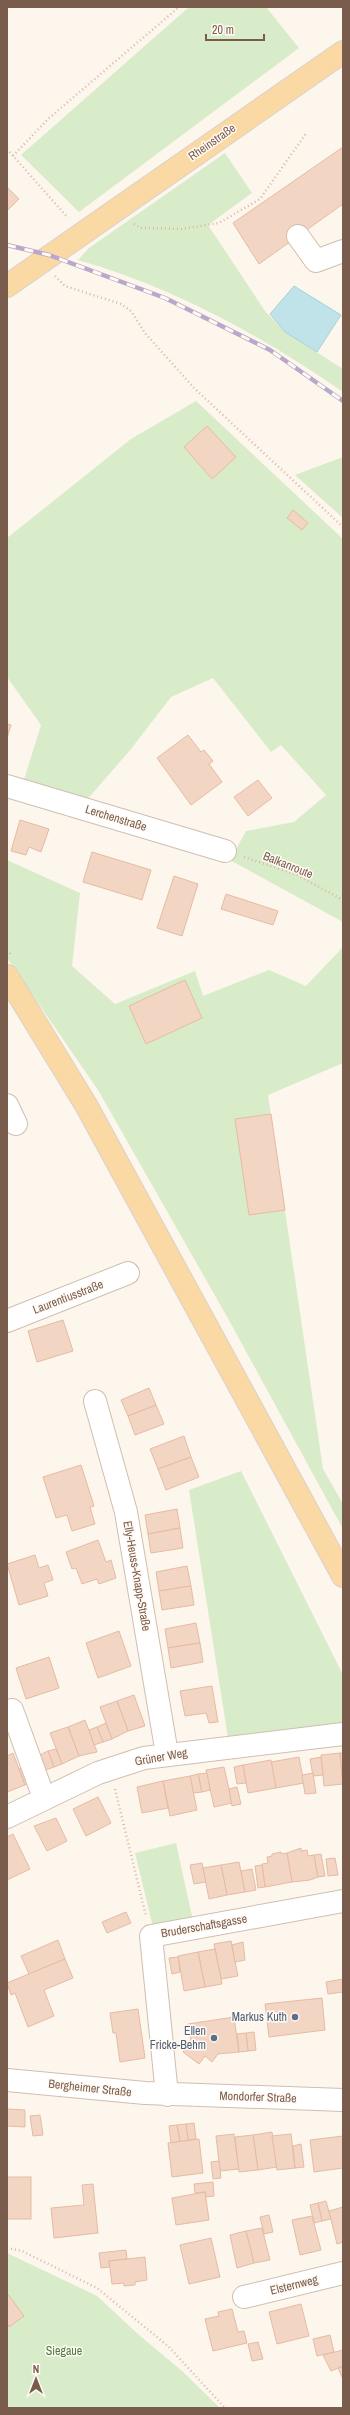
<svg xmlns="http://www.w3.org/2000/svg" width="350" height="2415" viewBox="0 0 350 2415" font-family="'Archivo Narrow',sans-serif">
<rect width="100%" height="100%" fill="#fdf6ec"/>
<g fill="#d8ecc9">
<path d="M189,7H266L299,48L79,212L21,155Z"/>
<path d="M225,153L252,193L208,225L265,311L285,332L343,369V392C262,336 173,287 78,260L89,248Z"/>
<path d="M196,401L343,539V922L230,860L246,831L294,822L326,795L281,745L271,752L213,678L171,697L131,749L85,802L22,786L41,725L7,677V538L131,439Z"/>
<path d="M343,457V518L295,475Z"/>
<path d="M7,860L80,893L72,966L115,1004L195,971L203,996L269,970L306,986L343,947V1063L268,1095L323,1469L343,1504V1529L230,1322L98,1090L7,958Z"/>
<path d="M241,1471L343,1675V1723L228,1738L189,1490Z"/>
<path d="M176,1843L193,1921L153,1927L135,1853Z"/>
<path d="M7,2253L97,2296L139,2335L182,2371L220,2408H7Z"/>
</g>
<path fill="#bfe3e8" stroke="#a5d3da" d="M294,286L341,315L317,352L285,332L270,314Z"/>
<g fill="#f3d5c3" stroke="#e6bba3">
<path d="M343,147V204L259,264L233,223Z"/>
<path d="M7,187L19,199L7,211Z"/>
<path d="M207,426L236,457L212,479L184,447Z"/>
<path d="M293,510L308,523L302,530L287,518Z"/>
<path d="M7,724L11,725L7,738Z"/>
<path d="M188,735L201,752L204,750L213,761L209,764L222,782L191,805L157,758Z"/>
<path d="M258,780L272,798L248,816L234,797Z"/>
<path d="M20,820L49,829L41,852L29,847L26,855L11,851Z"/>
<path d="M92,852L151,870L142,900L83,882Z"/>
<path d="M174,876L198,884L182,936L157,928Z"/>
<path d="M226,894L278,911L273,925L221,909Z"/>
<path d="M185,980L202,1018L146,1044L129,1006Z"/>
<path d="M271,1114L285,1210L249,1215L235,1119Z"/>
<path d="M63,1320L73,1351L37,1362L28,1331Z"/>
<path d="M149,1388L156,1405L128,1416L121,1400Z"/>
<path d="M156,1405L164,1424L135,1435L128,1416Z"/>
<path d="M184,1436L191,1457L158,1469L150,1449Z"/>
<path d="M191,1457L199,1477L166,1490L158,1469Z"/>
<path d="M81,1465L94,1506L90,1507L95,1524L72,1531L67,1515L56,1518L43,1477Z"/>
<path d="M177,1509L180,1528L148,1534L145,1515Z"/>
<path d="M180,1528L183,1548L151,1553L148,1534Z"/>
<path d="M98,1540L106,1562L111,1560L116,1578L99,1584L97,1579L82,1584L76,1568L72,1569L66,1552Z"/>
<path d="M35,1555L39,1568L48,1565L53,1580L44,1583L48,1596L19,1605L7,1564Z"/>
<path d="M187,1566L191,1586L159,1591L156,1572Z"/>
<path d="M191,1586L194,1605L162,1610L159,1591Z"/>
<path d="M196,1623L200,1643L168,1648L165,1629Z"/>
<path d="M119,1631L131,1666L98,1678L86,1643Z"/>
<path d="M200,1643L203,1662L171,1668L168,1648Z"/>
<path d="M49,1657L59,1688L26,1699L16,1668Z"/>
<path d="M212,1686L218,1722L209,1723L206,1713L185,1716L180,1691Z"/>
<path d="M134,1695L145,1726L128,1731L117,1701Z"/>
<path d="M117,1701L128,1731L112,1739L100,1707Z"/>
<path d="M85,1720L97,1752L79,1756L68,1727Z"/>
<path d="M106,1723L112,1739L103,1742L97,1727Z"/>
<path d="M68,1727L79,1756L62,1764L50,1733Z"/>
<path d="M97,1727L103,1742L94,1745L89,1730Z"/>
<path d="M56,1749L62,1764L54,1767L48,1751Z"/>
<path d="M48,1751L54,1767L46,1770L40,1755Z"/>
<path d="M13,1753L25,1785L7,1792V1756Z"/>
<path d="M340,1753L343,1784L324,1786L321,1755Z"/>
<path d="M340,1753H343V1784Z"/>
<path d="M299,1757L304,1783L276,1788L271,1762Z"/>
<path d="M321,1757L323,1775L313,1776L310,1759Z"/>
<path d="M271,1760L276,1788L248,1793L243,1765Z"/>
<path d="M243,1765L246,1783L237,1784L234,1767Z"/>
<path d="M27,1766L32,1781L25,1785L19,1769Z"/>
<path d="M224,1767L232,1803L214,1807L206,1770Z"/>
<path d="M207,1773L210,1790L202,1792L198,1774Z"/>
<path d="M313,1773L316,1793L305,1794L302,1775Z"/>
<path d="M198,1774L202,1792L193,1793L190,1776Z"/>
<path d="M190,1776L197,1810L170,1816L163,1781Z"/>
<path d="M163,1781L168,1808L142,1813L137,1787Z"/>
<path d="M237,1787L241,1804L232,1806L229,1789Z"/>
<path d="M98,1797L111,1823L86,1836L73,1809Z"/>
<path d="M56,1818L67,1841L47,1851L34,1826Z"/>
<path d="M13,1834L30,1869L7,1880V1837Z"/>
<path d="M301,1848V1851L307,1850L308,1856L314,1855L318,1877L310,1880L292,1882L287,1853Z"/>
<path d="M281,1852L282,1854L287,1853L292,1882L265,1887L262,1864L268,1863L267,1857L272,1856V1854Z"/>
<path d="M321,1854L325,1876L318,1877L314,1855Z"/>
<path d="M335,1858L338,1875L328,1876L326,1859Z"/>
<path d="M239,1862L245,1892L227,1895L221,1865Z"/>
<path d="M202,1863L206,1882L194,1884L190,1865Z"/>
<path d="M221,1865L227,1895L209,1899L203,1868Z"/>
<path d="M262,1865L265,1887L258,1888L255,1866Z"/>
<path d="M252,1869L256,1890L245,1892L241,1871Z"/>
<path d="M126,1912L131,1923L107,1933L102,1922Z"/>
<path d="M58,1940L65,1959L29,1974L21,1956Z"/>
<path d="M231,1941L238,1976L221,1979L214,1944Z"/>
<path d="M243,1942L245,1960L235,1962L232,1945Z"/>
<path d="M215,1949L222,1984L205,1987L198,1952Z"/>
<path d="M198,1952L205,1987L184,1991L178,1956Z"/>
<path d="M178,1957L180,1972L172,1974L169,1958Z"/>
<path d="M65,1959L73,1978L44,1990L54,2016L28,2027L15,1993L11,1995L7,1983Z"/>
<path d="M343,1979V1992L328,1994L326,1982Z"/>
<path d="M322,1998L325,2030L269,2037L265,2004Z"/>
<path d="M138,2009L145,2058L120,2062L116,2033H113L110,2013Z"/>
<path d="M234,2017L239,2052L218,2054L212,2062L205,2056L199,2064L183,2052L191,2042L188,2024Z"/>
<path d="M254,2032L256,2050L248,2051L246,2033Z"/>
<path d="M246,2033L248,2051L239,2052L237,2034Z"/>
<path d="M7,2109L25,2110V2127L7,2126Z"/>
<path d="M40,2115L43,2135L33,2136L30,2116Z"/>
<path d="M194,2123L196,2139L188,2140L186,2124Z"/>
<path d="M186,2124L188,2140L180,2142L177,2125Z"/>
<path d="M177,2125L180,2142L171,2143L169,2126Z"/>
<path d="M272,2132L277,2167L258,2170L253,2135Z"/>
<path d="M234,2134L239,2169L220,2171L216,2136Z"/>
<path d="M291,2134L295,2168L277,2170L272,2136Z"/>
<path d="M253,2135L258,2170L239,2172L235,2137Z"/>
<path d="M343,2136V2168L314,2172L310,2140Z"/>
<path d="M199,2139L203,2173L172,2177L168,2143Z"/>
<path d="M301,2144L304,2167L295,2168L293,2146Z"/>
<path d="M219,2161L221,2178L213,2179L211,2162Z"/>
<rect x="7" y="2177" width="24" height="42"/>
<path d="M213,2182L214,2196L206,2197L205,2192L195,2193L194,2184Z"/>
<path d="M93,2184L98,2233L54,2238L51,2208L84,2205L82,2185Z"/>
<path d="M205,2192L209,2220L176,2225L172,2198Z"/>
<path d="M326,2201L331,2219L322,2221L318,2203Z"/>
<path d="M318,2203L322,2221L314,2223L310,2205Z"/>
<path d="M343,2207V2242L337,2244L329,2211Z"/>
<path d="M269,2215L273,2232L264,2234L260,2217Z"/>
<path d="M312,2216L321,2250L300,2255L292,2220Z"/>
<path d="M262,2228L270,2260L254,2263L246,2231Z"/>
<path d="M246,2231L254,2263L237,2268L230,2235Z"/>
<path d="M211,2238L220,2277L189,2284L180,2245Z"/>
<path d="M126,2250L127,2259L109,2261L110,2267L101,2268L99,2253Z"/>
<path d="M145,2257L147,2280L135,2282V2285L124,2286V2283L112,2284L109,2261Z"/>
<path d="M7,2293L24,2316L9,2327L7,2323Z"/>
<path d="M301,2304L309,2336L277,2344L269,2312Z"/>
<path d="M232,2309L238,2332L244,2331L247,2343L213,2351L205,2319L219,2316L218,2312Z"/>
<path d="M330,2335L334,2352L317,2356L313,2339Z"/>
<path d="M258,2342L263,2359L252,2361L248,2344Z"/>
<path d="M343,2350V2366L331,2371L323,2355Z"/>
<path d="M343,2366V2379L338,2368Z"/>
</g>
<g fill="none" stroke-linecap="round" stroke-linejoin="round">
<g stroke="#d1beb0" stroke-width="24">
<g id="minor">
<path d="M298,236L316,261L343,251"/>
<path d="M7,786L225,851"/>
<path d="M7,1105L16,1124"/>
<path d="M7,1321L128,1273"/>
<path d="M95,1401L126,1512L167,1754"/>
<path d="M12,1710L44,1798"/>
<path d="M7,1817L98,1773L144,1758L343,1734"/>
<path d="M7,2080L145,2093L343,2100"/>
<path d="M167,2095L151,1936L343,1901"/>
<path d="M244,2297L343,2273"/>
</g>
</g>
<g stroke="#dad1cd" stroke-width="24">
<g id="major">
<path d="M7,286L343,52"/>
<path d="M7,976L86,1105L343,1576"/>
</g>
</g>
<g stroke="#d9b8a5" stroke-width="2.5" stroke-dasharray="1 3" stroke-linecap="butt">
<path d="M7,149L68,218"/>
<path d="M13,156L48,119L179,7"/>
<path d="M134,224L141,228L182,229L219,223L260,199L307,132"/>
<path d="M55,276L65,286L121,304L131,311L145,333L194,388L343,527"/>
<path d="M244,857L297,875L343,900"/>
<path d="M7,950L12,956"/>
<path d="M115,1789L146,1916"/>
<path d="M7,2248L22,2251L97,2288L168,2346L225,2408"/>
</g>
<use href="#minor" stroke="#fff" stroke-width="22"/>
<use href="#major" stroke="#fbd9a5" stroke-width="22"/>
<g stroke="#b9a8c9" stroke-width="4.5">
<path id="rail" d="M7,245L49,255L165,298L270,350L343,401"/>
</g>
<use href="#rail" stroke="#fffaf3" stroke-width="3" stroke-dasharray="9" stroke-linecap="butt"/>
</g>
<g fill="#5c6f8a" stroke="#fffaf3" stroke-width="1.5">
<circle cx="295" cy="2017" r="4"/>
<circle cx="214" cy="2038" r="4"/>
</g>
<g text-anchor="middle" stroke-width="3" stroke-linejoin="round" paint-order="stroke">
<g font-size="12" fill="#7a5c4d" stroke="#fffaf3">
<text transform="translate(212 142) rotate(-35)" y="4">Rheinstraße</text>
<text transform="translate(116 818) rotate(17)" y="4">Lerchenstraße</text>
<text transform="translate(288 865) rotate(22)" y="4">Balkanroute</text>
<text transform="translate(68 1297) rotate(-21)" y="4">Laurentiusstraße</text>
<text transform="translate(137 1576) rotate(80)" y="4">Elly-Heuss-Knapp-Straße</text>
<text transform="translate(161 1757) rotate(-10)" y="4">Grüner Weg</text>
<text transform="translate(204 1926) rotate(-10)" y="4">Bruderschaftsgasse</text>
<text transform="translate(90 2088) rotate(6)" y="4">Bergheimer Straße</text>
<text transform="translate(258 2097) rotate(2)" y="4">Mondorfer Straße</text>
<text transform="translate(294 2285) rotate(-14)" y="4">Elsternweg</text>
</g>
<g font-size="12" fill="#4e5e75" stroke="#fffaf3" text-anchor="end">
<text x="287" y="2021">Markus Kuth</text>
<text x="206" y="2035">Ellen<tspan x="206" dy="14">Fricke-Behm</tspan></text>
</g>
<g font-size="12" fill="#537a41" stroke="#fffaf3">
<text x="64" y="2355">Siegaue</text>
</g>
</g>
<rect width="350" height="2415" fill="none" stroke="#7a5c4d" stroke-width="16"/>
<g transform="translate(36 2379)" stroke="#fffaf3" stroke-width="3" paint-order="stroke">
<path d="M0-3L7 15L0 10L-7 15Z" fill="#7a5c4d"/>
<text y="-6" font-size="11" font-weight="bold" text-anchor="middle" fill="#7a5c4d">N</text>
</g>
<path d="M206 34v6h58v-6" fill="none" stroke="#7a5c4d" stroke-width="2"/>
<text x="212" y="34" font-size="12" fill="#7a5c4d" stroke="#fffaf3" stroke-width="3" paint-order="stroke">20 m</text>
</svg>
